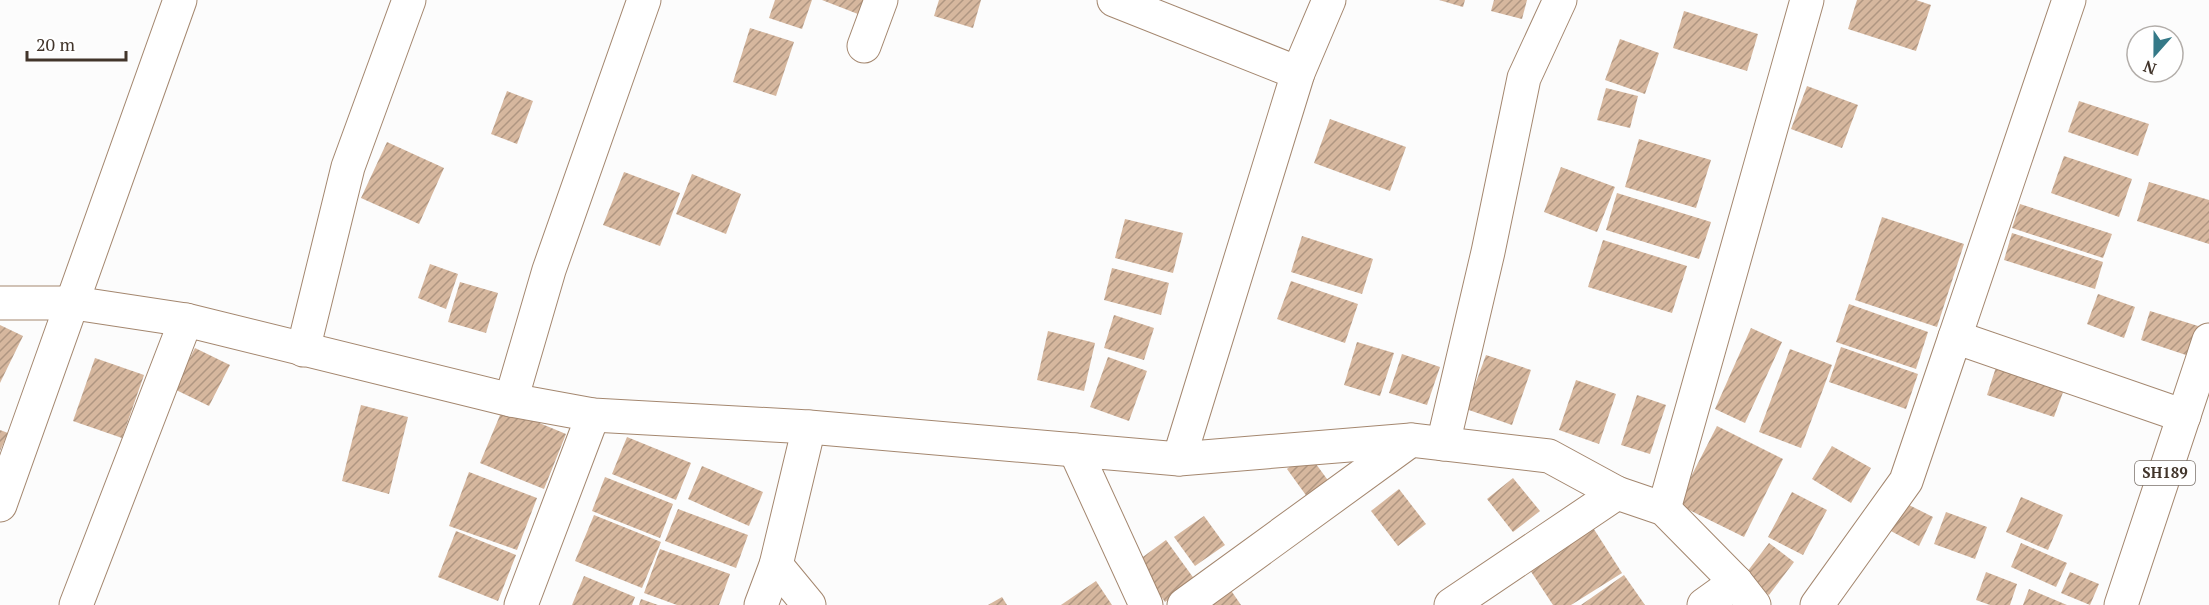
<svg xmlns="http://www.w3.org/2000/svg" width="2209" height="605" viewBox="0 0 2209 605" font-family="'PT Serif',serif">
<defs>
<pattern id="building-hatch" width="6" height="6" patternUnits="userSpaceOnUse" patternTransform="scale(1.5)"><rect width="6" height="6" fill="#d6b79e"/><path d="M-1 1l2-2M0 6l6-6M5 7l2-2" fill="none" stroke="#af9681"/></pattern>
</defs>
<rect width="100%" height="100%" fill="#fcfcfc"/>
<g fill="url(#building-hatch)">
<path d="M775,0H812L802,29L769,18Z"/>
<path d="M822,0H869L863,16Z"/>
<path d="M939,0H981L973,28L934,16Z"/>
<path d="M1439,0H1465L1463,7Z"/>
<path d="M1494,0H1527L1522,19L1491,11Z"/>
<path d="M1857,0H1916L1931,5L1916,51L1848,29Z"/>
<path d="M1684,11L1758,34L1747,71L1673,48Z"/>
<path d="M750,28L794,42L776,96L733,82Z"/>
<path d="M1620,39L1659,53L1645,94L1605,80Z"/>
<path d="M1807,86L1858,105L1842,148L1791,129Z"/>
<path d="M1606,88L1638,96L1630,128L1597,120Z"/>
<path d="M507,91L533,101L517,144L491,134Z"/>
<path d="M2079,101L2149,124L2138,156L2068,132Z"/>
<path d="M1330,119L1406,147L1390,191L1314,163Z"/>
<path d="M1639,139L1711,160L1696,208L1625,187Z"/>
<path d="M387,142L444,168L419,224L361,198Z"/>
<path d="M2064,156L2132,179L2119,217L2051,193Z"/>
<path d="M1561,167L1615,187L1597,232L1544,212Z"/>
<path d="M624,172L680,193L660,246L603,225Z"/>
<path d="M692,174L741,194L726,234L676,214Z"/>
<path d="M2149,182L2209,200V244L2137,221Z"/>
<path d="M1617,193L1711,222L1699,259L1606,230Z"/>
<path d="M2020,204L2112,234L2103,258L2012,228Z"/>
<path d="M1882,217L1964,244L1937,327L1855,300Z"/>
<path d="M1125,219L1183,233L1173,273L1115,258Z"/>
<path d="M2012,233L2103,262L2095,289L2004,260Z"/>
<path d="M1302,236L1373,259L1362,294L1291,272Z"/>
<path d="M1603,240L1687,266L1672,313L1588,287Z"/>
<path d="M430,264L458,274L446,309L418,298Z"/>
<path d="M1112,268L1169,283L1161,315L1104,300Z"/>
<path d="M1291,281L1358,304L1345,343L1277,319Z"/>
<path d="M460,282L498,293L486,333L448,322Z"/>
<path d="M2098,294L2135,307L2124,338L2087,324Z"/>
<path d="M1849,304L1928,332L1916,369L1836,342Z"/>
<path d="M2150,311L2198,326L2189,356L2141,340Z"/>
<path d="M1114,315L1154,328L1144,360L1104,348Z"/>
<path d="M0,325L23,336L0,383Z"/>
<path d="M1751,328L1782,342L1745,423L1715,409Z"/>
<path d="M1048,331L1095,343L1084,391L1037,380Z"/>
<path d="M1357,342L1394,353L1380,396L1344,385Z"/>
<path d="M1841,347L1918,374L1906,409L1829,382Z"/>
<path d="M195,348L230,365L209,406L174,389Z"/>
<path d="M1790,349L1832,365L1801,448L1759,432Z"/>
<path d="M1402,354L1440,367L1427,405L1389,393Z"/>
<path d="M1486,355L1531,370L1512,425L1466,409Z"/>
<path d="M1108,357L1147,371L1129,421L1090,407Z"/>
<path d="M95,358L144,375L122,438L73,421Z"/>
<path d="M1998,361L2066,384L2054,417L1987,395Z"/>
<path d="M1576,380L1616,394L1599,444L1559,430Z"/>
<path d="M1637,395L1666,405L1650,454L1621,445Z"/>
<path d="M361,405L408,417L389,494L342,481Z"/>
<path d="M503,408L566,434L544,489L480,463Z"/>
<path d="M1717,426L1783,459L1744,537L1677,504Z"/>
<path d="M0,430L8,433L0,451Z"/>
<path d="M627,437L691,463L676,500L612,474Z"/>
<path d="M1832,446L1871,468L1851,503L1812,479Z"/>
<path d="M1308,453L1335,490L1313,505L1287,469Z"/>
<path d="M702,466L763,492L749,526L688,499Z"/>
<path d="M469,472L537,498L517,550L449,526Z"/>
<path d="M605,477L673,504L660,538L592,511Z"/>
<path d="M1513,478L1540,511L1513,532L1487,499Z"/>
<path d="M1399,489L1426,524L1398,546L1371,511Z"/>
<path d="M1792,492L1827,510L1803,555L1768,537Z"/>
<path d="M2021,497L2063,515L2048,550L2006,532Z"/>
<path d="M1903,502L1933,517L1919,546L1889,530Z"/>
<path d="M678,509L748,535L736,568L665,541Z"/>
<path d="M1946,512L1987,527L1975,559L1934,544Z"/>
<path d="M594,515L661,542L642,588L575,561Z"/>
<path d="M1204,516L1225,545L1195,566L1174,537Z"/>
<path d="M1590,523L1622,573L1571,605H1553L1526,564Z"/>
<path d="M456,531L516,555L498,601L438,577Z"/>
<path d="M1166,540L1195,580L1165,602L1136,562Z"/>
<path d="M1769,543L1794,562L1769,595L1744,576Z"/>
<path d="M2021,543L2067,563L2056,587L2011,567Z"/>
<path d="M660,549L730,574L719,605H677L644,593Z"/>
<path d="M1986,572L2017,584L2010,605H1990L1976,600Z"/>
<path d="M2070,572L2099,584L2090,605L2061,593Z"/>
<path d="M1624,575L1645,605H1581Z"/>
<path d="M584,576L635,597L632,605H572Z"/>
<path d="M1096,581L1112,605H1061Z"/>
<path d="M1230,589L1241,605H1207Z"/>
<path d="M2029,589L2067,605H2023Z"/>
<path d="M1002,597L1007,605H988Z"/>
<path d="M641,599L658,605H639Z"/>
</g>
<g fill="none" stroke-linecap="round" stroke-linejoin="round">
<g stroke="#a4876f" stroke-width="35">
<g id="minor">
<path d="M1114,0L1298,73"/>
<path d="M864,46L881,0"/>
<path d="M1955,337L2069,0"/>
<path d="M303,350L348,167L409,0"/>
<path d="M511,400L549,270L644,0"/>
<path d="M1443,444L1488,252L1524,78L1560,0"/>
<path d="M1075,450L1146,605"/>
<path d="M1179,459L1298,73L1329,0"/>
<path d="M0,505L180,0"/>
<path d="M1664,509L1807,0"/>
<path d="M776,565L809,605"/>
<path d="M76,605L186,320"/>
<path d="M521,605L593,415"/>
<path d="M761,605L776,565L809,427"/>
<path d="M1184,605L1411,440"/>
<path d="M1451,605L1617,493"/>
<path d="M1704,605L1736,582"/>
<path d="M1817,605L1906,481L1955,337L2184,416"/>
</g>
</g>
<g stroke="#a4876f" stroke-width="35">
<g id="major">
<path d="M0,303H74L186,320L511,400L593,415L809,427L1179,459L1411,440L1549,456L1617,493L1664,509L1736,582L1754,605"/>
<path d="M2121,605L2209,340"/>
</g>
</g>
<use href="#minor" stroke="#fff" stroke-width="33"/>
<use href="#major" stroke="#fff" stroke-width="33"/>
</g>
<g text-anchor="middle" stroke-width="6" stroke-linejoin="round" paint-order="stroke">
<rect fill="#fff" stroke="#7b726b" stroke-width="1.5" x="2135" y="461" width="60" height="24" rx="4.5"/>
<g font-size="15" font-weight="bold" fill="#42352b">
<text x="2165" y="478">SH189</text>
</g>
</g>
<g transform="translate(2155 54) rotate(201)"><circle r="28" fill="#ffffff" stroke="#b3aeaa" stroke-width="1.5"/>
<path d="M0-4.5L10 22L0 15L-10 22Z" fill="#357988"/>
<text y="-9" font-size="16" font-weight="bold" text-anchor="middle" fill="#42352b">N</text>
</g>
<path d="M27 51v9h99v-9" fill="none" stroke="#42352b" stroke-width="3"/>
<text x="36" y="51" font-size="18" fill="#42352b" stroke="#ffffff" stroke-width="4.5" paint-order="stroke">20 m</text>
</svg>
